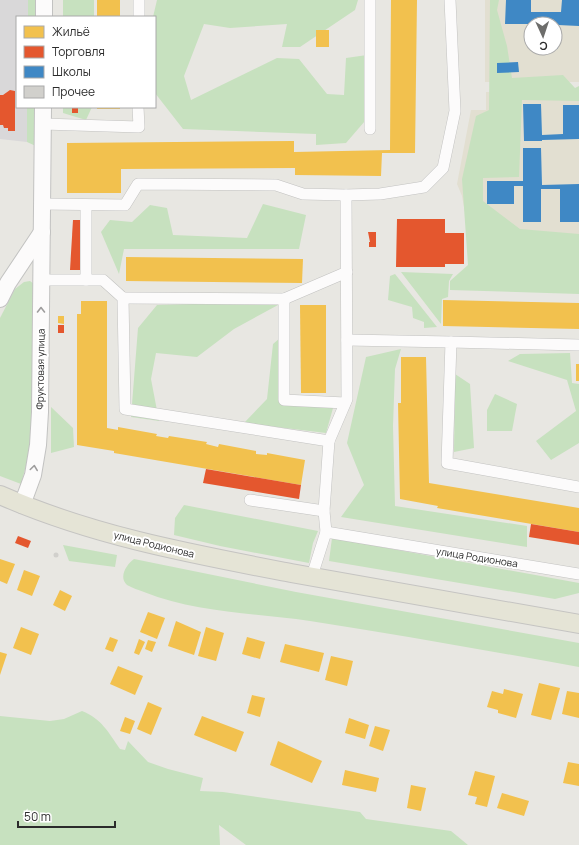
<svg xmlns="http://www.w3.org/2000/svg" width="579" height="845" viewBox="0 0 579 845" font-family="Manrope,sans-serif">
<rect width="100%" height="100%" fill="#e8e7e2"/>
<path fill="#d9d8d9" d="M0,0H28V17H17V107H27V142L0,139Z"/>
<g fill="#e2dfd1" fill-rule="evenodd">
<path d="M485,0H579V82H485ZM531,24H555V48H531Z"/>
<path d="M486,92L579,94V265L474,262L462,196L457,184L471,110H486Z"/>
</g>
<g fill="#c7e1bf">
<rect x="28" y="0" width="10" height="17"/>
<rect x="63" y="0" width="31" height="17"/>
<path d="M157,0H358L355,10L300,47H282L287,24L230,28L204,24L184,76L191,100L277,58L299,59L327,94L344,95L346,58L374,54L371,114L346,143L316,145V134L183,129L155,93V17H153Z"/>
<path d="M490,0H499L497,10L507,46L512,78L563,75L575,88L579,86V101L522,100L519,177L483,178V201L520,229L579,234V294L450,290V281L468,265L462,179L476,116L489,110Z"/>
<path d="M27,107H38V147L27,142Z"/>
<path d="M63,107H92L86,120L63,113Z"/>
<path d="M263,204L306,215L299,249H124L119,274L101,232L110,220L132,222L150,205L167,208L173,235L247,238Z"/>
<path d="M401,272L453,274L449,281L448,297L442,299L441,324Z"/>
<path d="M395,274L437,327L424,328V322L413,318L412,307L388,300L390,276Z"/>
<path d="M30,281L34,284L31,447L21,484L0,476V318L15,289L24,282Z"/>
<path d="M193,304L278,305L234,329L197,357L156,353L151,379L159,421L131,417L138,328L157,305Z"/>
<path d="M280,338L290,404L335,401L326,433L244,423L267,399L273,344Z"/>
<path d="M401,349L395,369L393,426L395,506L527,526V547L341,517L364,485L347,443L366,357Z"/>
<path d="M570,353L572,383L579,384V443L551,460L536,441L576,411L567,380L508,361L520,354Z"/>
<path d="M455,374L470,384L474,448L454,452Z"/>
<path d="M495,394L517,404L512,431H487V410Z"/>
<path d="M51,407L73,428L74,447L51,453Z"/>
<path d="M184,505L318,531L313,543L309,563L220,546L174,535L175,518Z"/>
<path d="M332,538L579,583V593L555,599L329,561Z"/>
<path d="M63,545L117,555L115,567L69,561Z"/>
<path d="M134,559L296,592L579,643V667C490,651 400,635 310,621C255,613 197,613 144,592C139,590 132,588 127,585C118,577 127,564 134,559Z"/>
<path d="M82,711C102,719 108,732 120,749L125,750L128,741L148,762L168,769L203,778L200,791L223,792L360,812L366,819L451,831L468,845H246L219,825L220,845H0V716L50,721L64,719Z"/>
</g>
<g fill="#f2c14e">
<rect x="97" y="0" width="23" height="17"/>
<path d="M391,0H417L415,153H382L381,176L295,175V168L121,169V193H67V143L294,141V152L390,150Z"/>
<rect x="316" y="30" width="13" height="17"/>
<rect x="97" y="107" width="23" height="2"/>
<path d="M126,257L303,259L302,283L126,281Z"/>
<path d="M443,300L579,303V329L443,326Z"/>
<path d="M81,301H107V428L118,430V427L157,434L156,436L168,438L169,436L207,442L206,444L218,447L219,444L256,451V454L267,455V453L305,460L301,485L114,453V451L77,445V314H81Z"/>
<path d="M300,305H326V393H301Z"/>
<path d="M58,316H64V324L58,323Z"/>
<path d="M401,357H426L429,483L579,508V532L437,508L438,506L400,499L398,403H401Z"/>
<rect x="576" y="364" width="3" height="17"/>
<path d="M0,559L15,564L7,584L0,581Z"/>
<path d="M24,570L40,576L32,596L17,590Z"/>
<path d="M60,590L72,596L65,611L53,605Z"/>
<path d="M148,612L165,618L157,639L140,632Z"/>
<path d="M176,621L201,632L194,655L168,646Z"/>
<path d="M21,627L39,634L31,655L13,648Z"/>
<path d="M206,627L224,633L216,661L198,656Z"/>
<path d="M110,637L118,640L113,652L105,649Z"/>
<path d="M247,637L265,642L260,659L242,654Z"/>
<path d="M139,639L145,642L139,655L134,653Z"/>
<path d="M148,640L156,642L152,652L145,649Z"/>
<path d="M285,644L324,653L319,672L280,662Z"/>
<path d="M0,652L7,654L0,675Z"/>
<path d="M331,656L353,661L347,686L325,680Z"/>
<path d="M118,666L143,676L135,695L110,684Z"/>
<path d="M539,683L560,688L551,720L531,715Z"/>
<path d="M504,689L523,694L516,718L498,713V710L487,707L492,691L503,694Z"/>
<path d="M567,691L579,693V718L562,714Z"/>
<path d="M252,695L265,698L260,717L247,713Z"/>
<path d="M148,702L162,708L151,735L137,729Z"/>
<path d="M202,716L244,732L236,752L194,735Z"/>
<path d="M125,717L135,721L130,734L120,731Z"/>
<path d="M349,718L369,725L365,739L345,733Z"/>
<path d="M375,726L390,730L383,751L369,746Z"/>
<path d="M278,741L322,761L312,783L270,765Z"/>
<path d="M568,762L579,764V786L563,783Z"/>
<path d="M345,770L379,778L376,792L342,785Z"/>
<path d="M475,771L495,776L487,807L475,804L477,797L468,795Z"/>
<path d="M411,785L426,788L421,811L407,808Z"/>
<path d="M502,793L529,801L524,816L497,808Z"/>
</g>
<g fill="#e4572e">
<path d="M10,90L15,91V131H8V128H4L3,125H0V95H3Z"/>
<rect x="72" y="107" width="6" height="6"/>
<path d="M397,219H445V233H464V264H445V267H396Z"/>
<path d="M73,220H82L80,270H70Z"/>
<path d="M368,232H376V247H369V242H370Z"/>
<rect x="58" y="325" width="6" height="8"/>
<path d="M206,469L301,485L299,499L203,483Z"/>
<path d="M531,524L579,532V545L529,537Z"/>
<path d="M18,536L31,541L28,548L15,543Z"/>
</g>
<g fill="#3f88c5">
<path d="M506,0H531V12H561L562,0H579V26L558,25V49H555V24H505Z"/>
<path d="M518,62L519,72L497,73V63Z"/>
<path d="M523,104H541L542,135L563,134V105H579V139L542,140V141H524Z"/>
<path d="M523,148H541L542,185L579,184V222H560V189H541V222H523V186H514V204H487V181H523Z"/>
</g>
<circle fill="#d1d0cc" cx="56" cy="555" r="2.5"/>
<g fill="none" stroke-linecap="round" stroke-linejoin="round">
<g stroke="#c2c2c1" stroke-width="12">
<g id="street">
<path d="M139,17V0"/>
<path d="M43,124L139,127L138,107"/>
<path d="M370,129V0"/>
<path d="M42,204L125,205L138,184L276,185L303,194L346,195L380,194L424,187L443,168L455,111L450,0"/>
<path d="M41,280H103L123,298L125,409L329,441L324,511L326,532"/>
<path d="M86,280V205"/>
<path d="M123,298L284,299V400L345,403"/>
<path d="M284,299L347,272"/>
<path d="M347,340L451,342L447,463L579,487"/>
<path d="M451,342L579,345"/>
<path d="M329,441L347,399L346,195"/>
<path d="M250,500L324,511"/>
<path d="M312,576L326,532L579,574"/>
</g>
</g>
<g stroke="#c2c2c1" stroke-width="18">
<g id="secondary">
<path d="M44,17V0"/>
<path d="M0,299L8,283L42,232"/>
<path d="M22,505L33,475L38,445L40,412L43,107"/>
</g>
</g>
<g stroke="#c5c4c2" stroke-width="20">
<path id="primary" d="M0,495C93,536 192,554 291,573C387,590 483,607 579,624"/>
</g>
<use href="#street" stroke="#fcfbfb" stroke-width="11"/>
<use href="#secondary" stroke="#fcfbfb" stroke-width="16"/>
<use href="#primary" stroke="#e5e4d6" stroke-width="18"/>
</g>
<defs><path id="oneway-chevron" d="M-2-3.5L2.5 0L-2 3.5" fill="none" stroke-width="1.6" stroke-linecap="round" stroke-linejoin="round"/></defs>
<g stroke="#9e9d9d">
<use href="#oneway-chevron" transform="translate(41 310) rotate(-90)"/>
<use href="#oneway-chevron" transform="translate(34 468) rotate(-82)"/>
</g>
<g text-anchor="middle" stroke-width="4" stroke-linejoin="round" paint-order="stroke">
<g font-size="10" fill="#2b2b2b" stroke="#fff">
<text transform="translate(40 369) rotate(-89)" y="4">Фруктовая улица</text>
<text transform="translate(154 544) rotate(14)" y="4">улица Родионова</text>
<text transform="translate(477 557) rotate(9)" y="4">улица Родионова</text>
</g>
</g>
<rect x="16" y="16" width="140" height="92" fill="#ffffff" stroke="#aaaaaa"/>
<rect x="24" y="26" width="20" height="12" fill="#f2c14e" stroke="#aaaaaa"/>
<text x="52" y="36" font-size="12" fill="#2b2b2b">Жильё</text>
<rect x="24" y="46" width="20" height="12" fill="#e4572e" stroke="#aaaaaa"/>
<text x="52" y="56" font-size="12" fill="#2b2b2b">Торговля</text>
<rect x="24" y="66" width="20" height="12" fill="#3f88c5" stroke="#aaaaaa"/>
<text x="52" y="76" font-size="12" fill="#2b2b2b">Школы</text>
<rect x="24" y="86" width="20" height="12" fill="#d1d0cc" stroke="#aaaaaa"/>
<text x="52" y="96" font-size="12" fill="#2b2b2b">Прочее</text>
<g transform="translate(543 36) rotate(177)"><circle r="19" fill="#ffffff" stroke="#aaaaaa"/>
<path d="M0-3L7 15L0 10L-7 15Z" fill="#6d6d6b"/>
<text y="-6" font-size="11" font-weight="bold" text-anchor="middle" fill="#2b2b2b">С</text>
</g>
<path d="M18 821v6h97v-6" fill="none" stroke="#2b2b2b" stroke-width="2"/>
<text x="24" y="821" font-size="12" fill="#2b2b2b" stroke="#ffffff" stroke-width="3" paint-order="stroke">50 m</text>
</svg>
